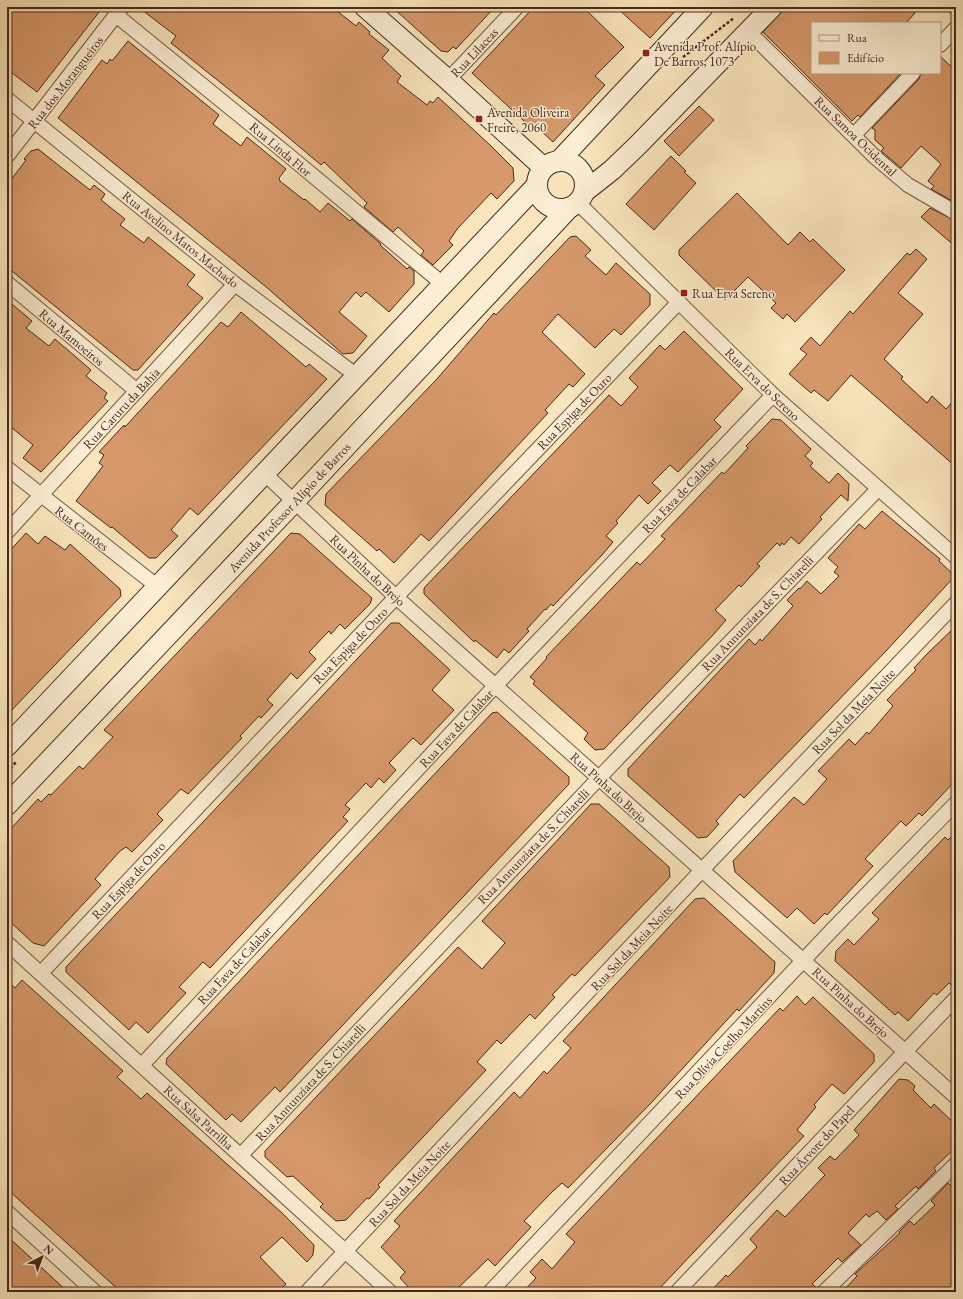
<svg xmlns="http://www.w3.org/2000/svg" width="963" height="1299" viewBox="0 0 963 1299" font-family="'EB Garamond',serif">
<rect width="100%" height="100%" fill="#f9e5bd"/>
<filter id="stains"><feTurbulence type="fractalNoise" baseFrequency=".005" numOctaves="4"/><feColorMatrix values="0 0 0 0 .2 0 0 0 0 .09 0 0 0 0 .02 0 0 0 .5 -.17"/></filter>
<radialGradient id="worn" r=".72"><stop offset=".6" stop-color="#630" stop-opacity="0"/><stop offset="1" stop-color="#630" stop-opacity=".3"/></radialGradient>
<g fill="#d7996b" stroke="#49281b">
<path d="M7,7H103L37,92L7,69Z"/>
<path d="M138,7H332L356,26L359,22L370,32L369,34L389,50L382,58L401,76L397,82L427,105L430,101L433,103L438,97L490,145L513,168L514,181L497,199L491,193L458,228L449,241L453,245L433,265L421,255L424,251L398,227L393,232L364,207L367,203L324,162L321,165L276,127L171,43L176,36Z"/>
<path d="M392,7H495L456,49L453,47L448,52L441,51Z"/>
<path d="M534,7H583L624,47L595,76L605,85L553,142L539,129L536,132L472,73Z"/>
<path d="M616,7H679L650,38Z"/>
<path d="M786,7H907L915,13L906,23H812V73H901L860,117L858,115L852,121L763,32Z"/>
<path d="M128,41L219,115L213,124L241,146L247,137L286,169L279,178L280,181L304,200L305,199L320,212L328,203L350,221L352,219L381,244L380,245L407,269L409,267L414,271V284L389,312L366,292L361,297L356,292L339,312L367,336L353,353L343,354L265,286L58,118L102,60L107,64L110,59L112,61Z"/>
<path d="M940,56L956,71V203L931,189L934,186L928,181L941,164L921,146L901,168L881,151L884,148L875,140V130L872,128L919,79L921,73H940Z"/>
<path d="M699,106L714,120L679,156L664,141Z"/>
<path d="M38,149L90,190L94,185L105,194L101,200L125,219L120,225L144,243L148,237L195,275L187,285L203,298L138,370H133L7,267V185L26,160L24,159L31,151Z"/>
<path d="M671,156L686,171L684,172L696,183L654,230L626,204Z"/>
<path d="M737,193L788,245L800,232L810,242L813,239L845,270L795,322L787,314L783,319L771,308L776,303L748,277L725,300L679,255V250Z"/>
<path d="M930,208L956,221V247L921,217Z"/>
<path d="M576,236L591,250L585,256L606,275L616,263L650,294V305L621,335L614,329L595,348L558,314L542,332L585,374L573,387L569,384L545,410L548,413L429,541L421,534L394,563L379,549L377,551L325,505L326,494L436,380L494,313L496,315L570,237Z"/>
<path d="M916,249L927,259L898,293L923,314L884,359L903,377L901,379L927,403L932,396L946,409L956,398V467L851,375L828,401L814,390L811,393L789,374L807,354L800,349L811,337L820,346L850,311L853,314L907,253L910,255Z"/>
<path d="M7,300L32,321L26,328L49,346L55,339L91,370L86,376L107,393L104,398L108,401L41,472L23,458L33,445L7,424Z"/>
<path d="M241,312L306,367L309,364L327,379L198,515L190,508L171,530L178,536L156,558H149L112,527L111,528L76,501L103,466L99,463L104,455L99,452L124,425L125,427L221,322L228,327Z"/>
<path d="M684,331L743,389L714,420L721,427L678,472L670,465L652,483L661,491L648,504L639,495L616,521L618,523L606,536L613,542L602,555L553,606L551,604L546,610L545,609L527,629L529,631L509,653L504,649L497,658L475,640L474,642L424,594V588L609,395L621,406L638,387L629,378L660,345L665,350Z"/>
<path d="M772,419L781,420L811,449L805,456L813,463L810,466L829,483L838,473L849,484L848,501L841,495L820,517L822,519L799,544L791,537L784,545L782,543L780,546L777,543L757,564L760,566L741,587L739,585L715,610L726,620L714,634L604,749L595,750L584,739L588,733L533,684L535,681L530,677L547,658L546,657L637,562L640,565L665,539L661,536L722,472L724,474L748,448L746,446Z"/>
<path d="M882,511L940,559L939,561L955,576L886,651L744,798L740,794L716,821L719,824L707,837L698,838L628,776V769L749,639L755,645L760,639L762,641L793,606L787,600L799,588L800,589L807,581L821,594L839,576L834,572L838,567L828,558L859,524L865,529Z"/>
<path d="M26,533L38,544L45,536L65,550L70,544L120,589L121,596L7,715V554Z"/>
<path d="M291,533L300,534L348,577L372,598L370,604L345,629L340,624L331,634L329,631L309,652L316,659L297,679L291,673L267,700L273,705L261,718L259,716L240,736L242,738L188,794L181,789L157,814L163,820L132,852L126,847L120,851L95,879L101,885L44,946L33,943L7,919V833L38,799L41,802L49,794L51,795L79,766L83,769L113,737L104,730Z"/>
<path d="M391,623H399L450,670L432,690L454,710L421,745L413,738L389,763L396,770L384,783L379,778L371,788L366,783L345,805L350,809L343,817L348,821L210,968L203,962L179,987L186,993L148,1033L136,1022L129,1030L66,972V967Z"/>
<path d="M956,626V780L922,816L919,813L906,826L901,821L865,859L873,866L827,915L825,913L814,924L797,908L787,918L735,872L733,861L794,797L804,805L827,779L818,771L849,739L855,745L867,732L869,734L893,706L887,700L916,670L914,668L926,655Z"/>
<path d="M497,712L569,777V784L280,1092L275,1087L241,1122L232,1114L226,1120L166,1064L167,1058L492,713Z"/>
<path d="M591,804H599L669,867L670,877L575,976L572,974L552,995L555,997L535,1019L530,1014L501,1044L497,1040L477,1062L486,1070L378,1185L380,1187L369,1199L367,1198L346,1220L336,1221L320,1207L323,1204L293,1176L287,1177L265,1157V1151L458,947L482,969L505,943L482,921Z"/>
<path d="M956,832V989L949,983L937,995L934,993L908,1021L898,1012L895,1015L835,961L836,951L848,939L854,945L879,919L872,913L945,837L948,840Z"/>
<path d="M704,898L775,962L774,973L739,1011L737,1009L652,1102L568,1188L562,1183L553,1191L524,1221L531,1227L495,1266L488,1259L454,1292H413L400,1278L405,1272L381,1247L400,1226L394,1221L514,1092L520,1098L544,1071L547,1074L571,1048L563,1041L695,899Z"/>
<path d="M22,980L123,1071L117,1077L141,1099L147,1093L281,1212L314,1245L313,1255L307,1262L282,1237L260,1257L286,1284L279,1292H121L7,1189V981L15,988Z"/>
<path d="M797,996L805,1005L813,997L874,1054V1062L844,1094L832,1084L814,1105L816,1107L797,1130L804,1136L656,1292H523L536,1278L530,1272L542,1259L552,1269L575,1242L566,1234L780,1008L783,1011Z"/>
<path d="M899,1079L908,1080L915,1086L913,1090L931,1108L934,1104L956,1125V1147L934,1168L936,1171L918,1189L916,1186L895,1206L898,1209L886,1220L877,1211L869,1217L866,1214L848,1233L861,1245L842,1262L838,1258L812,1284L817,1288L816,1292H710L726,1275L728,1277L757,1247L750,1239L777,1210L785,1217L825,1175L818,1168L830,1156L835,1160L859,1135L854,1130Z"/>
<path d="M948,1183L956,1191V1292H842L857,1276L855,1274L900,1233L899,1232L910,1221L914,1225L935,1205L931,1201Z"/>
<path d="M7,1236L18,1246L68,1292H7Z"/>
</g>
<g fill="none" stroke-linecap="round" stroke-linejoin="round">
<g stroke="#755744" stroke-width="16">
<g id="street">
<path d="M955,7L956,8"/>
<path d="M116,15L287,154L444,285"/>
<path d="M748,31L876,158L908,185L956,213"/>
<path d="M940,45L956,28"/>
<path d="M448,80L517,7"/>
<path d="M7,99L235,284L357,376"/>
<path d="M854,135L913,73"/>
<path d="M7,156L122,7"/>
<path d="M578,203L773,395L956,557"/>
<path d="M7,283L137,391"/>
<path d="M7,468L158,587"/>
<path d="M265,474L396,597L956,1097"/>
<path d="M7,532L235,284"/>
<path d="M7,943L390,1292"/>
<path d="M41,973L396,597L679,302"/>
<path d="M142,1065L496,685L773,395"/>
<path d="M241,1155L619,757L878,489"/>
<path d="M7,1212L95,1292"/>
<path d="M307,1292L702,870L956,603"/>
<path d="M490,1292L832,930L956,803"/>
<path d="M677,1292L956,998"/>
<path d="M824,1292L956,1164"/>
</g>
</g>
<g stroke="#49281b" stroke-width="22">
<g id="secondary">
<path d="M365,7L448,80L544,168"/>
<path d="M559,161L703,7"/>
<circle cx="561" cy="185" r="24"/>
<path d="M584,192L612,170L638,145L772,7"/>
<path d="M7,746L537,185"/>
<path d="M7,805L294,502L569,208"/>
</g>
</g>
<g stroke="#49281b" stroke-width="2.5" stroke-dasharray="3 2" stroke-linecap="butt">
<path d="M683,57L734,18"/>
<path d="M7,772L16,762"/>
</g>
<use href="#street" stroke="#fbeed4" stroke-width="14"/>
<use href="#secondary" stroke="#fbeed4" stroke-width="20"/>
</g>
<g fill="#8f2418" stroke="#fbeed4" stroke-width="1.5">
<rect x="642" y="49" width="8" height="8" rx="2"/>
<rect x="475" y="115" width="8" height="8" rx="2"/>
<rect x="680" y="289" width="8" height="8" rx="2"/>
</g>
<g text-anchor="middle" stroke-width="3" stroke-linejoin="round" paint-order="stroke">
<g font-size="13" fill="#49281b" stroke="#fbeed4" text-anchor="start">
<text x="654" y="51">Avenida Prof. Alípio<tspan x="654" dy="15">De Barros, 1073</tspan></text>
<text x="487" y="117">Avenida Oliveira<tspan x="487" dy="15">Freire, 2060</tspan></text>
<text x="692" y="298">Rua Erva Sereno</text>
</g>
<g font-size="13" fill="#49281b" stroke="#fbeed4">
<text transform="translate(474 52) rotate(-47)" y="5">Rua Lilaceas</text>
<text transform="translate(65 82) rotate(-52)" y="5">Rua dos Morangueiros</text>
<text transform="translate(856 136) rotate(44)" y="5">Rua Samoa Ocidental</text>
<text transform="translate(281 149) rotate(40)" y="5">Rua Linda Flor</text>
<text transform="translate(181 239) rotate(39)" y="5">Rua Avelino Matos Machado</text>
<text transform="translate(72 337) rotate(40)" y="5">Rua Mamoeiros</text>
<text transform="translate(763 384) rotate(44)" y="5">Rua Erva do Sereno</text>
<text transform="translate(121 408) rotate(-47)" y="5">Rua Caruru da Bahia</text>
<text transform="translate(574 411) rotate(-46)" y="5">Rua Espiga de Ouro</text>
<text transform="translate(679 494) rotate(-46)" y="5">Rua Fava de Calabar</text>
<text transform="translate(289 507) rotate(-47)" y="5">Avenida Professor Alípio de Barros</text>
<text transform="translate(82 528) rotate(38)" y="5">Rua Camões</text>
<text transform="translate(368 570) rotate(43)" y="5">Rua Pinha do Brejo</text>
<text transform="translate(757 613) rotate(-46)" y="5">Rua Annunziata de S. Chiarelli</text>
<text transform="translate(350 645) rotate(-46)" y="5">Rua Espiga de Ouro</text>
<text transform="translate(853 711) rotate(-46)" y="5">Rua Sol da Meia Noite</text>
<text transform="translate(456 728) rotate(-47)" y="5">Rua Fava de Calabar</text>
<text transform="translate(609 787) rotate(42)" y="5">Rua Pinha do Brejo</text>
<text transform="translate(533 846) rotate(-46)" y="5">Rua Annunziata de S. Chiarelli</text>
<text transform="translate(128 880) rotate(-47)" y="5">Rua Espiga de Ouro</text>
<text transform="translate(631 947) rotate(-47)" y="5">Rua Sol da Meia Noite</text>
<text transform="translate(234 965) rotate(-47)" y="5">Rua Fava de Calabar</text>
<text transform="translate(851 1002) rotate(42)" y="5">Rua Pinha do Brejo</text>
<text transform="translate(723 1047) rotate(-47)" y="5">Rua Olívia Coelho Martins</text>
<text transform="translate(310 1082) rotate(-47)" y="5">Rua Annunziata de S. Chiarelli</text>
<text transform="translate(199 1117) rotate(42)" y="5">Rua Salsa Parrilha</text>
<text transform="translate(816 1145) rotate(-47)" y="5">Rua Árvore do Papel</text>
<text transform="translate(409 1183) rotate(-47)" y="5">Rua Sol da Meia Noite</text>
</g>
</g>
<rect width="963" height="1299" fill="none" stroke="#f9e5bd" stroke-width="24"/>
<rect x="8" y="8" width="947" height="1283" fill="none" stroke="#49281b" stroke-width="2"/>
<rect x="12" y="12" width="939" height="1275" fill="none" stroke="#49281b"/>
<rect x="811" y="22" width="130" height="52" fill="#fbeed4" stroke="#b49f8a"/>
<rect x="819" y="35" width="20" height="6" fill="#fbeed4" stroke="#b49f8a"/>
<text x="847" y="42" font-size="12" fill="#49281b">Rua</text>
<rect x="819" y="52" width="20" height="12" fill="#d7996b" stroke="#b49f8a"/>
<text x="847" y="62" font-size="12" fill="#49281b">Edifício</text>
<g transform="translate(42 1257) rotate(42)" stroke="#fbeed4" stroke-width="3" paint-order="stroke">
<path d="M0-3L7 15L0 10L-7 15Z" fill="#49281b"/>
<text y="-6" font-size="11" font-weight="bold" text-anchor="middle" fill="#49281b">N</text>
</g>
<rect width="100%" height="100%" filter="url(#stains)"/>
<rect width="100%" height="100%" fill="url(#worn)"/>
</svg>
